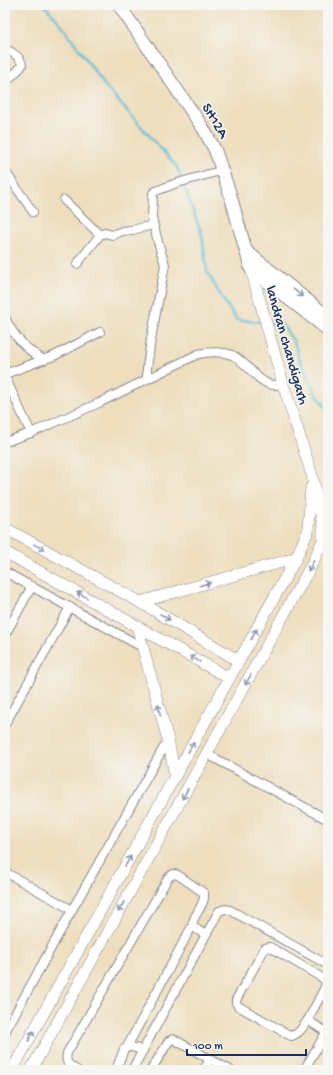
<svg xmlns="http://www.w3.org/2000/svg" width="333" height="1075" viewBox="0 0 333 1075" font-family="'Gochi Hand',sans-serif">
<rect width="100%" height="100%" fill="#f6f6f2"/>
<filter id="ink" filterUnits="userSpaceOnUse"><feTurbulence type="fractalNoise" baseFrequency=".025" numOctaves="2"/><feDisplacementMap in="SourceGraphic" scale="8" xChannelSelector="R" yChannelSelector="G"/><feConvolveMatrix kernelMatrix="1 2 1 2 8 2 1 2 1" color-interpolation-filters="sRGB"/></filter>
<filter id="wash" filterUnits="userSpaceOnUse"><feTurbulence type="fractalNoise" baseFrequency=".012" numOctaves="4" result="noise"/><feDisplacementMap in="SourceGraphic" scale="16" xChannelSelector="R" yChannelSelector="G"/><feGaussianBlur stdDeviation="0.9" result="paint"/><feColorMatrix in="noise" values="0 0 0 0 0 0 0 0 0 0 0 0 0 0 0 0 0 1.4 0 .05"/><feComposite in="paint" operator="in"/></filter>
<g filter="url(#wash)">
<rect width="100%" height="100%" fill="#eedebd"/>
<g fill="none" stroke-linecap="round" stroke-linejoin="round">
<g stroke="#57bdd4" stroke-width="2.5">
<path d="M44,5L62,25L105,86L177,167L202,235L207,271L222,298L237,320L262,322"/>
<path d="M269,323L282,324L294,342L299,358L316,394L328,410"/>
</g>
</g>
</g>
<g filter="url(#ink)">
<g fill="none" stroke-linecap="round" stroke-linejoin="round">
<g stroke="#84868e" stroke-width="10">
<g id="street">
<path d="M5,49C12,52 21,57 22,65L21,67L5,83"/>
<path d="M5,171L33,212"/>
<path d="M64,200L100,235"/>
<path d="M77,264L100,235L105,233L112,235L122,231L132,230L153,225"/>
<path d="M5,318C14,337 26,350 44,360"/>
<path d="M5,374L56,355L100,332"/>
<path d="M5,377L31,433"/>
<path d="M147,379V368L151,339L165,265L158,242L152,218L153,193L156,191L174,184L223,170"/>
<path d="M5,442L31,433L99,403L198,354C209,352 221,351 232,355C246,361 259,385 274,385C277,385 280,384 283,384"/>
<path d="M5,572L142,647"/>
<path d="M5,635L32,586"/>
<path d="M5,724L70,607"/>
<path d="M207,754L328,820"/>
<path d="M5,872L72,910"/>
<path d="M309,1018C304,1025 300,1034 291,1036L238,1006L236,1003V1000L265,948L270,947L324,979L326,985L309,1018L312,1023L326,1032"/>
<path d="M5,1032L72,910L168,740"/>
<path d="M127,1047L192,926"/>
<path d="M77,1070C68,1065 65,1063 67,1053L168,878L173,874L178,875L204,893C206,905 193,914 192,926L205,935"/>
<path d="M116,1070L124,1049C131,1045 136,1048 143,1051"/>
<path d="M132,1070L219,911L225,909L230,910L328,965"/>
<path d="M151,1070L169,1041L173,1039L230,1070"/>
<path d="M204,1070L210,1059"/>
<path d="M304,1070L328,1029"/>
</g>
</g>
<g stroke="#84868e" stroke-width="12">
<g id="secondary">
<path d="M5,528L140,602L239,661"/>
<path d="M5,552L229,678"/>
<path d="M140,602L296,558"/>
<path d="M137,626L168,740L175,775"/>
<path d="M12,1070L296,558L308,531L311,488"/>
<path d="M31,1070L312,564L323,540V524L312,475L283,384L251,269"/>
</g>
</g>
<g stroke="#84868e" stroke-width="14">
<g id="primary">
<path d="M119,5L203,128L215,150L230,194L251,269L328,330"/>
<path d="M246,251L328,317"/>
</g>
</g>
<use href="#street" stroke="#fff" stroke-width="8"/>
<use href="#secondary" stroke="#fff" stroke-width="11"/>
<use href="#primary" stroke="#fff" stroke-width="12"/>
</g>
<defs><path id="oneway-shaft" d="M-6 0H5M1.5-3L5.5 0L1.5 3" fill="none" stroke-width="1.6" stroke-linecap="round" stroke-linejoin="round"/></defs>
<g stroke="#8d97ae">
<use href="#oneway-shaft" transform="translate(298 293) rotate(39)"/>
<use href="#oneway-shaft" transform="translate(39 547) rotate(29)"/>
<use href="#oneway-shaft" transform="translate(311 566) rotate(118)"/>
<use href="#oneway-shaft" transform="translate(205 584) rotate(-16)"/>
<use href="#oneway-shaft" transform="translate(82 595) rotate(-151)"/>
<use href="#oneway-shaft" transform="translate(165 617) rotate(31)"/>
<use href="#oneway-shaft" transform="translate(254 634) rotate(-61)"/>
<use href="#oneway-shaft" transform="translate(195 659) rotate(-151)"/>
<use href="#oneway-shaft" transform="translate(248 680) rotate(119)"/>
<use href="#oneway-shaft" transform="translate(159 710) rotate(-105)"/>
<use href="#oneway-shaft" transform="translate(191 747) rotate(-61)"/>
<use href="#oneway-shaft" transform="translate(185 794) rotate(119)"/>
<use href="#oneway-shaft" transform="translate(128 861) rotate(-61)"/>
<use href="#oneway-shaft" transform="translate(121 907) rotate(119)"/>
<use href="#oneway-shaft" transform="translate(31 1036) rotate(-61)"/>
</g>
</g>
<g text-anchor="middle" stroke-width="3.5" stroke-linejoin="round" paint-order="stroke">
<g font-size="15" fill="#1b2f5e" stroke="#f6f6f2">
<text transform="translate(216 120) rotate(59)" y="5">SH12A</text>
<text transform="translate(288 345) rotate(74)" y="5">landran chandigarh</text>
</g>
</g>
<rect width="333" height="1075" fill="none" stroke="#f6f6f2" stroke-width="20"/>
<path d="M187 1049v6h119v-6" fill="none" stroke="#1b2f5e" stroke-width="2"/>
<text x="193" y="1049" font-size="12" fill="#1b2f5e" stroke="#f6f6f2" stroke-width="3" paint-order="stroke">100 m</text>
</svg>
